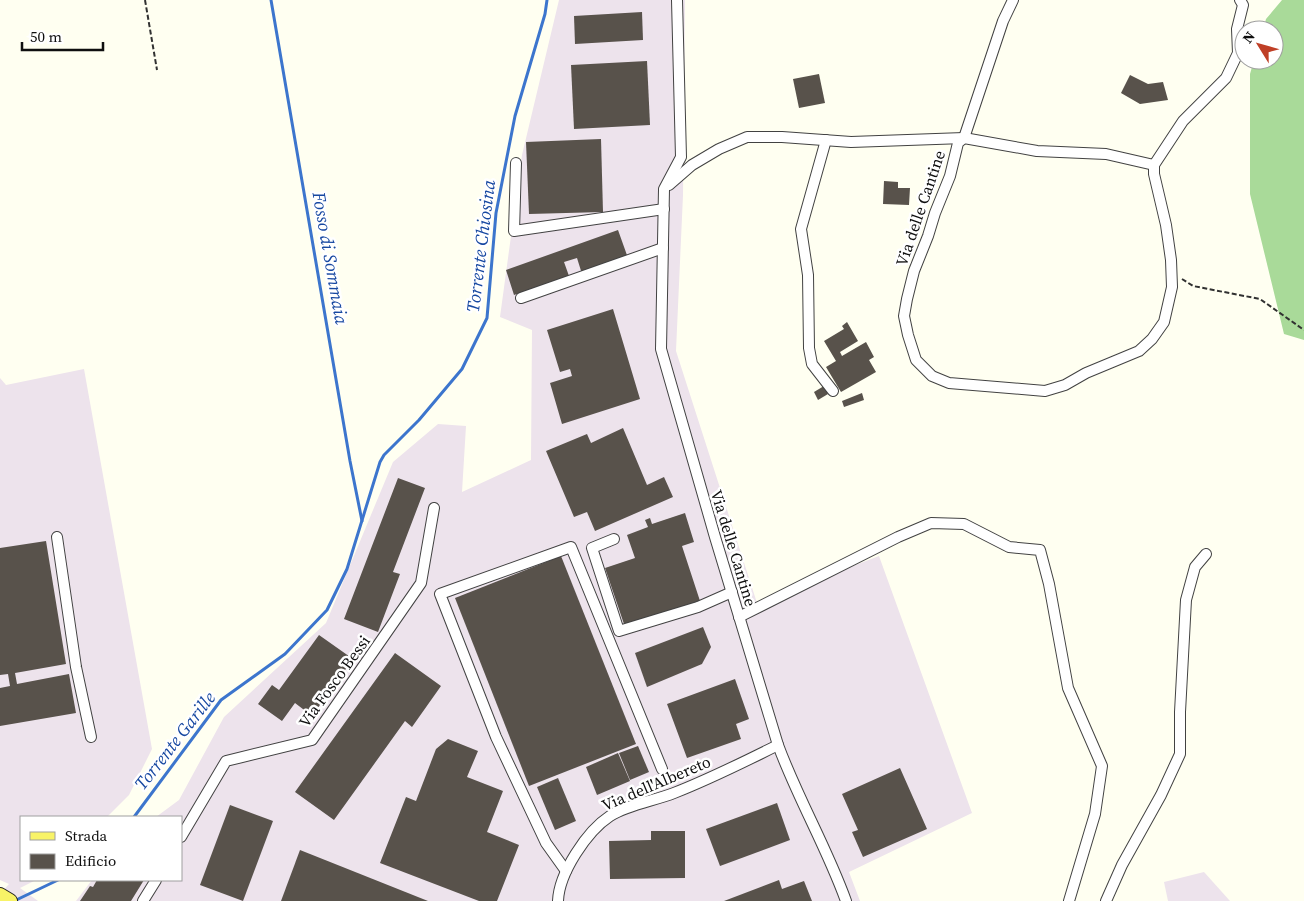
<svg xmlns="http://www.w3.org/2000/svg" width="1304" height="901" viewBox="0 0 1304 901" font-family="'Source Serif 4',serif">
<rect width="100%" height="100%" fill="#fffff1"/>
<g fill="#ede3ec">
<path d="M559,0H685L683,195L676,351L757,603L879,556L972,813L849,872L860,901H76L92,880H181V817H156L179,800L224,717L326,623L393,462L438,424L466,426L462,492L531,460L532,330L500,317L522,155Z"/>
<path d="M84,369L152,749L129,795L107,817H21V880H36L20,888L38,901H0V894L9,884L0,880V378L6,385Z"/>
<path d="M1204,872L1230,901H1168L1164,882Z"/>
</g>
<path fill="#a9da99" d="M1282,0H1304V340L1284,334L1250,194V74L1254,60H1274V30H1263L1266,19Z"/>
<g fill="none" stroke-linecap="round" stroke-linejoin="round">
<g stroke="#3c75cd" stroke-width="3">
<path d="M271,0L350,461L362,521"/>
<path d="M134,817L221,700L285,654L327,610L347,569L380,462L384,455L419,420L462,369L487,318L496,213L515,116L545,14L547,0"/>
<path d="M14,901L58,880"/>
</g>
</g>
<g fill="#58524b">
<path d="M642,12L643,40L575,44L574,16Z"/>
<path d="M647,61L650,125L574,129L571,65Z"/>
<path d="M819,74L825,103L799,108L793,79Z"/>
<path d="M1130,75L1148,84L1163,82L1168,100L1140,104L1121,93Z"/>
<path d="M601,139L603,212L529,214L526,142Z"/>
<path d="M884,181L898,182V188H910L909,205L883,204Z"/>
<path d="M618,230L628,258L582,274L577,258L564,262L569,276L514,295L506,270Z"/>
<path d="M613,309L640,399L562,424L550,383L572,376L570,369L560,372L547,330Z"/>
<path d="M847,322L858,341L840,352L842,356L866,342L874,357L869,360L876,372L841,392L826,367L836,361L824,341L844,329L842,326Z"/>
<path d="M824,386L828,394L818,400L814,392Z"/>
<path d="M862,393L864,400L844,407L842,401Z"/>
<path d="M623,428L647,485L664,477L673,497L595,531L587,512L574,517L546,451L587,434L591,443Z"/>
<path d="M398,478L425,488L393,572L400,574L378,632L344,619Z"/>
<path d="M685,513L694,542L682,546L700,601L625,627L605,568L635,558L627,535L648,527L645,520L650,518L652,524Z"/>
<path d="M46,541L66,664L15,673L17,684L69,674L76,713L0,726V688L10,686L8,674L0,675V548Z"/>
<path d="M561,556L636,744L529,786L455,598Z"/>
<path d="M703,627L711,647L702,664L647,687L635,653Z"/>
<path d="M319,635L353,659L312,716L295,703L282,721L258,704L272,685L279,690Z"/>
<path d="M395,653L441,686L412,727L405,721L334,820L295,792Z"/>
<path d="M735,679L749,719L736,724L741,739L687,758L667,704Z"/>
<path d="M448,739L478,751L467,777L503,791L487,832L519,845L497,901H479L380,863L406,797L416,801L436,749Z"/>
<path d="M638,746L649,772L630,780L619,753Z"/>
<path d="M618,753L630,781L597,795L586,767Z"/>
<path d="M900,768L927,829L863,857L852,832L858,830L842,794Z"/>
<path d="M558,778L576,821L555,830L537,787Z"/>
<path d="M777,803L790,840L720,866L706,829Z"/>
<path d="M230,805L273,821L243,901L200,885Z"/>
<path d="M651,831H685V878L610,879L609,841L651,840Z"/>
<path d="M300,850L428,901H281Z"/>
<path d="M97,880H144L131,901H80L90,886L93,887Z"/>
<path d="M779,880L782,889L804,881L812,901H724Z"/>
</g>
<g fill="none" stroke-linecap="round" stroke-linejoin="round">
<g stroke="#424242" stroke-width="12">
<g id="minor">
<path d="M677,0L681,157L664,189L661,349L715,537L778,745C798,799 827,848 846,901"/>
<path d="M1013,0L1003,21L964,138L958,143L950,176L935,213L928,236L914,271L907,299L904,316L908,335L916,360L932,376L949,383L1045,391L1065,385L1086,373L1139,351L1152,339L1164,322L1172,287L1171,260L1166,225L1154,174V165L1183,121L1226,78L1238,53L1237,29L1243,5L1240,0"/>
<path d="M826,140L801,229L808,275L809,348L812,364L833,391"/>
<path d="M516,163L514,231L664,209"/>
<path d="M669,185L692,165L719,149L747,137H782L851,142L964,138L1037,151L1106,154L1154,165"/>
<path d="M521,298L663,248"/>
<path d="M57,537L76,667L91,737"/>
<path d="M614,539L592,548L619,631L698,607L732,592"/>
<path d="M739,617L898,537L931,523L964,524L1009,547L1040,550L1049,584L1068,688L1102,766L1095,814L1069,901"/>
<path d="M181,837L226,761L312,740L421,583L434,508"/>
<path d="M566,871L546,843L496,737L440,594L571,547L662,769"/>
<path d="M143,901L156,880"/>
<path d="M558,901C559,873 587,831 610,816C629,804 654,801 674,793C710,779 744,762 778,745"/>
<path d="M1106,901L1122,865L1161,795L1180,754V712L1186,600L1195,567L1206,554"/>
</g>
</g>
<g stroke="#202020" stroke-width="16">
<path id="major" d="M0,895L10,901"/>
</g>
<g stroke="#313131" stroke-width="2" stroke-dasharray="5 2.5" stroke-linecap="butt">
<path d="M145,0L157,70"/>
<path d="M1182,279L1193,286L1260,299L1304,330"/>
</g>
<use href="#minor" stroke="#fff" stroke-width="10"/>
<use href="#major" stroke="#f8f367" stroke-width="14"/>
</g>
<g text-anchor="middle" stroke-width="5" stroke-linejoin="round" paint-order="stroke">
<g font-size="16" fill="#0f0f0f" stroke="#fff">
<text transform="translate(920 208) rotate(-71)" y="6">Via delle Cantine</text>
<text transform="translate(734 548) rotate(73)" y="6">Via delle Cantine</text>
<text transform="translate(334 681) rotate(-54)" y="6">Via Fosco Bessi</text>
<text transform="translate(656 783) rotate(-23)" y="6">Via dell'Albereto</text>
</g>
<g font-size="18" font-style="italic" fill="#1748a1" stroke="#fff">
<text transform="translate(481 246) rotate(-83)" y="6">Torrente Chiosina</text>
<text transform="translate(330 258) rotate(80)" y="6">Fosso di Sommaia</text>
<text transform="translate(175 741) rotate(-52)" y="6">Torrente Garille</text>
</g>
</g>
<rect x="20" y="816" width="162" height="65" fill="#ffffff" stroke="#9f9f9f"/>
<rect x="30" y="832" width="25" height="8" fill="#f8f367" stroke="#9f9f9f"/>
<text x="65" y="841" font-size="15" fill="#0f0f0f">Strada</text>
<rect x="30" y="854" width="25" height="15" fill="#58524b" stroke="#9f9f9f"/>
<text x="65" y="866" font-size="15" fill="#0f0f0f">Edificio</text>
<g transform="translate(1259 45) rotate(307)"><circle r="24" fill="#ffffff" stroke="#9f9f9f"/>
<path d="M0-4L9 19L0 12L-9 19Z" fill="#bf3f26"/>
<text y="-8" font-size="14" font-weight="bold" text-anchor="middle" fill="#0f0f0f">N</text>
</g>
<path d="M22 42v8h81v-8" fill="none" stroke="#0f0f0f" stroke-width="2.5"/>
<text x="30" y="42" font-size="15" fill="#0f0f0f" stroke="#ffffff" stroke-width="4" paint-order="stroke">50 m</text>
</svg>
